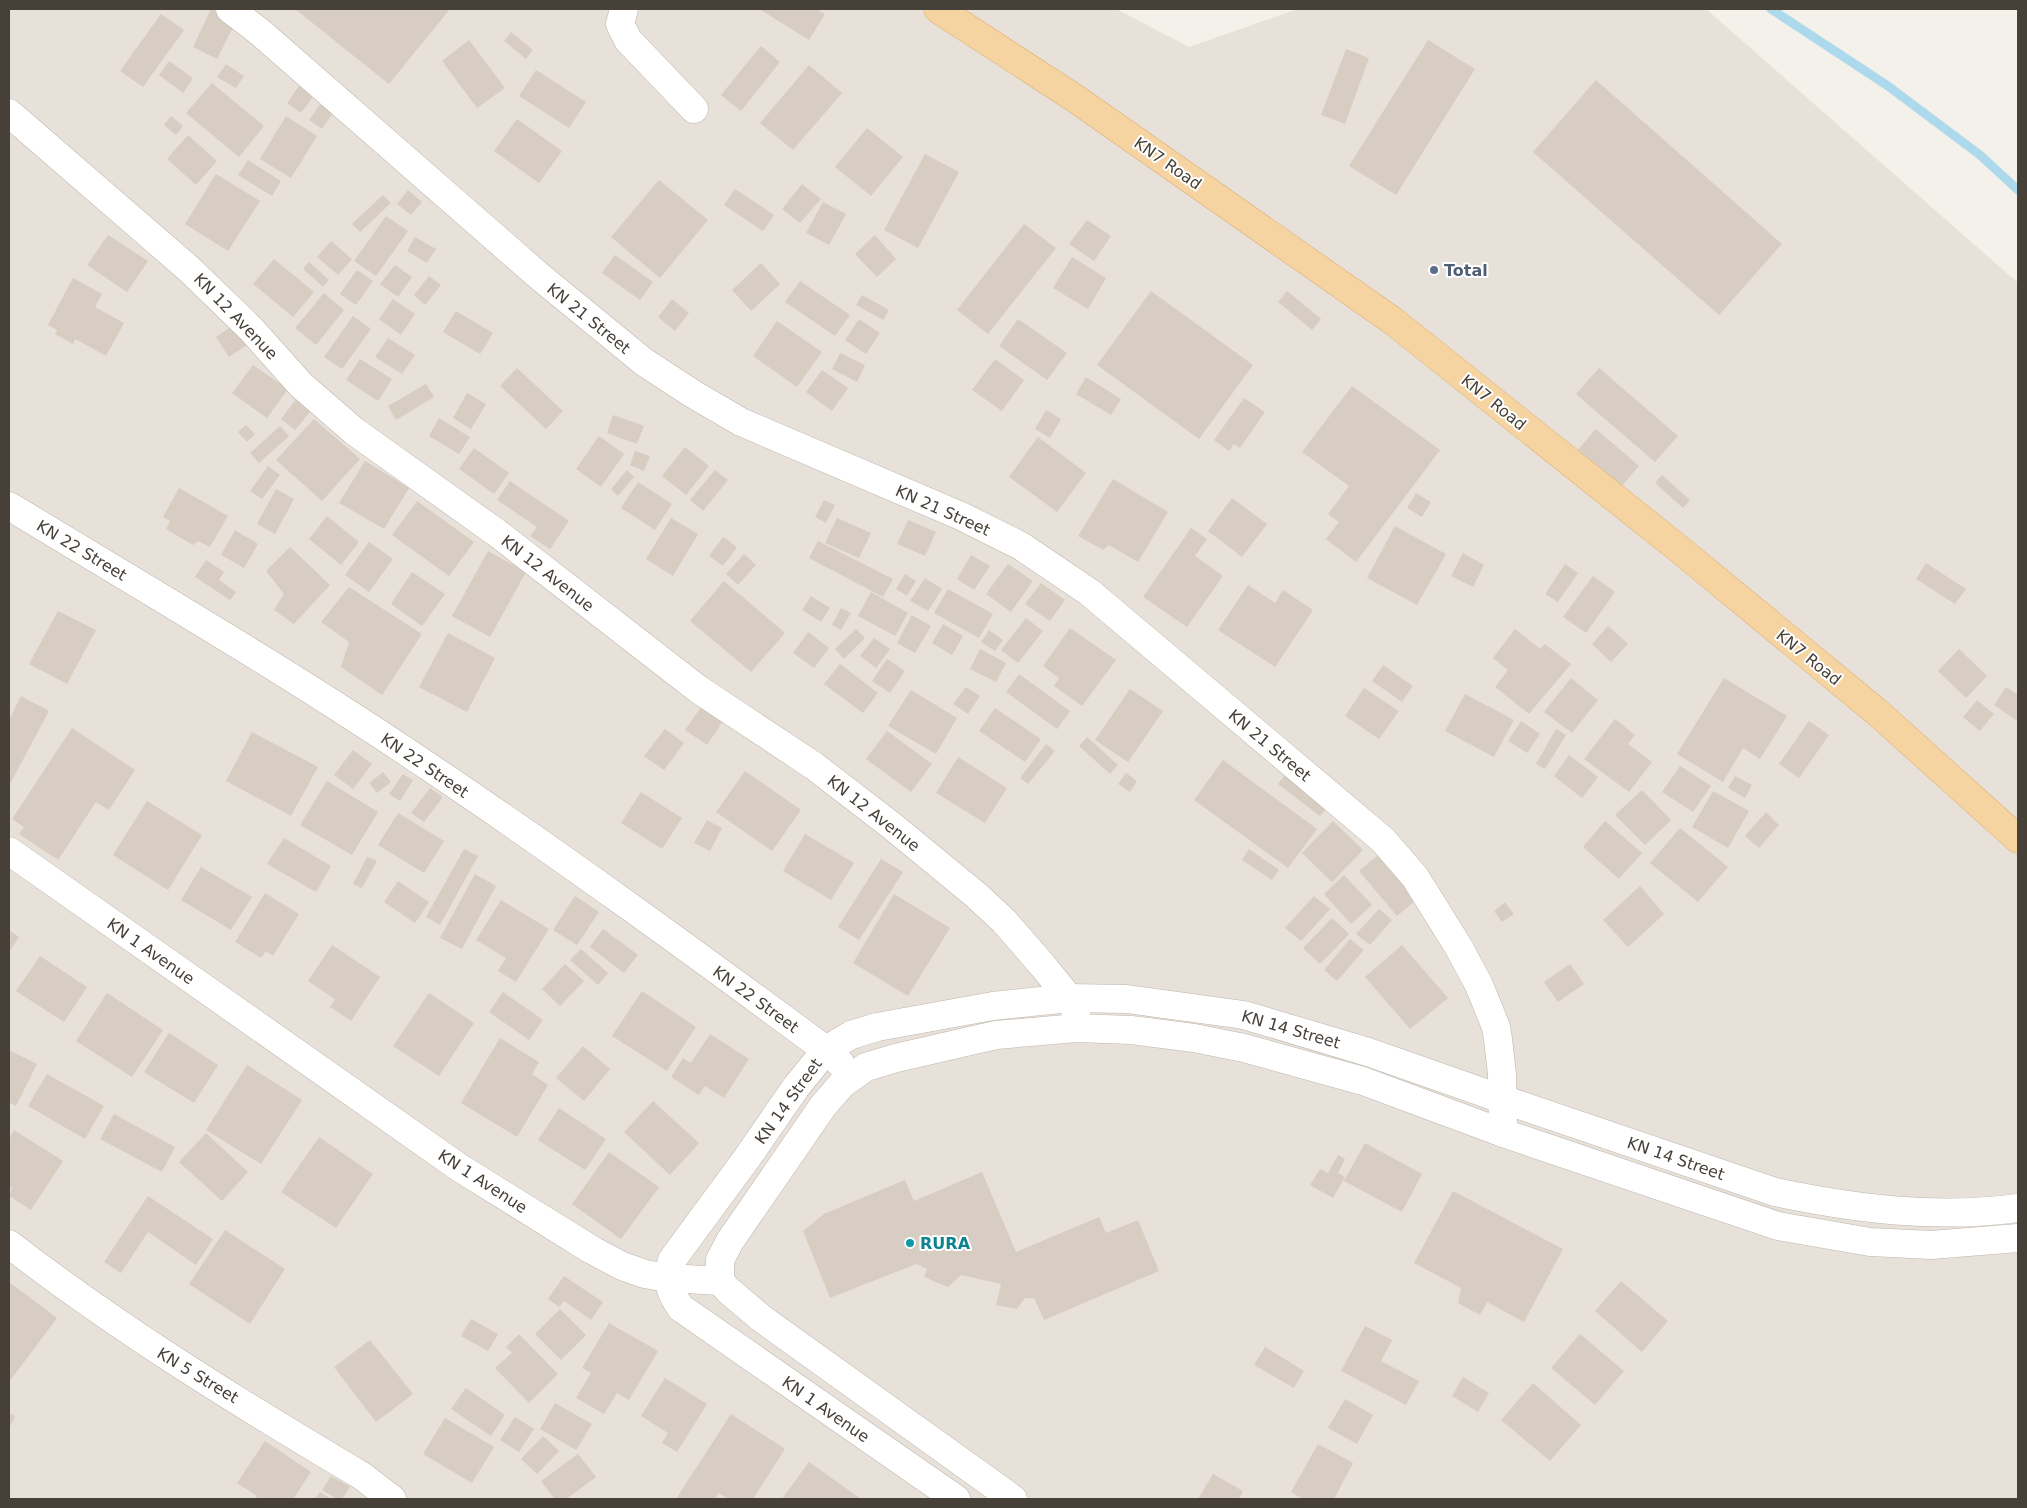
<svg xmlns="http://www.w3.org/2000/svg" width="2027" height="1508" viewBox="0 0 2027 1508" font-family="'DejaVu Sans',sans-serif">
<rect width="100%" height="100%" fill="#f4f0ea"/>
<path fill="#e7e1d9" d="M9,9H1116L1189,47L1298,9H1706L2018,283V1499H9Z"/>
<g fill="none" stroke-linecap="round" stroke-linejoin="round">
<path stroke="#acd9eb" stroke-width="9" d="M1771,9L1888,86L1980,155L2018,190"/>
</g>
<g fill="#d8cdc3">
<path d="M211,9L236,21L217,59L193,47Z"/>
<path d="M295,9H450L389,84Z"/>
<path d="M759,9H816L825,14L809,40Z"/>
<path d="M161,14L184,30L143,87L120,71Z"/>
<path d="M511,32L533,50L526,59L504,41Z"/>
<path d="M469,40L505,88L477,108L442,61Z"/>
<path d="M1428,40L1475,69L1396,195L1349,166Z"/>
<path d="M761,46L780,62L741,111L721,95Z"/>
<path d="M1346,49L1369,58L1345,124L1321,115Z"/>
<path d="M169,61L193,78L183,93L159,75Z"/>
<path d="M226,64L244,76L236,88L217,77Z"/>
<path d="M809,65L842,93L793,150L760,123Z"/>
<path d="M536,70L586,102L569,128L519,96Z"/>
<path d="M1596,80L1782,244L1719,315L1533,152Z"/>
<path d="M212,83L264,126L239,157L186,113Z"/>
<path d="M301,83L316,93L301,113L287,103Z"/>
<path d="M321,103L334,112L322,129L309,120Z"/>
<path d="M171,116L183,126L176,135L164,125Z"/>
<path d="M286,116L317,136L291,178L260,159Z"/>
<path d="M517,119L562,151L539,183L494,151Z"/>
<path d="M867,128L903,157L871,196L835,167Z"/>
<path d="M188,135L217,161L196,185L167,159Z"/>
<path d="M925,154L959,172L918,248L884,230Z"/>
<path d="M248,160L281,181L272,196L238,175Z"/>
<path d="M216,174L260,201L228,251L185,224Z"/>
<path d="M659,180L708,220L660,278L611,237Z"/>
<path d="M802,184L821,199L800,223L782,209Z"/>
<path d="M735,189L774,215L763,231L724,205Z"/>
<path d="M408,190L422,202L411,215L397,204Z"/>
<path d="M383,195L391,203L360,232L352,224Z"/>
<path d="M823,202L846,214L829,245L806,233Z"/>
<path d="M386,216L408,231L376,276L354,261Z"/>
<path d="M1087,220L1111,236L1094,261L1069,244Z"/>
<path d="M1024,224L1056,248L988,334L957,310Z"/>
<path d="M108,235L148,261L127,292L87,265Z"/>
<path d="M875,235L896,259L877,277L855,254Z"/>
<path d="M415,237L436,249L427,263L407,251Z"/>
<path d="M331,241L352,259L338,275L317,257Z"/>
<path d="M615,255L653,282L640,300L602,273Z"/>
<path d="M1072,257L1106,278L1088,309L1053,288Z"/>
<path d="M274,259L314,292L293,317L253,284Z"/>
<path d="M309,262L329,280L323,287L303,269Z"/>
<path d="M761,263L780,284L751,311L732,290Z"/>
<path d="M395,265L412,277L398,297L380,284Z"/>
<path d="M357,270L373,281L356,305L340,294Z"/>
<path d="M429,276L441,285L425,305L414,295Z"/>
<path d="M73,278L102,294L95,307L124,323L106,356L75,339L73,344L55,334L57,330L48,325Z"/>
<path d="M800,281L850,315L835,336L785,302Z"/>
<path d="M1151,291L1253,365L1199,439L1097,365Z"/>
<path d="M1287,291L1321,319L1312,330L1278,302Z"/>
<path d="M324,293L344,310L316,345L295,328Z"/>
<path d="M862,295L889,310L883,320L856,305Z"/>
<path d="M393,299L415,314L401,335L379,319Z"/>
<path d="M672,299L689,313L675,331L658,317Z"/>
<path d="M456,311L493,333L480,354L443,332Z"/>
<path d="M353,316L371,329L342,369L324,357Z"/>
<path d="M859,319L880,333L866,354L845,340Z"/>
<path d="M1018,319L1067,353L1047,380L999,346Z"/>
<path d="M777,321L822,352L797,387L753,356Z"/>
<path d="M234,325L247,345L229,357L216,337Z"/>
<path d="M388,338L415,355L402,374L375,357Z"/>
<path d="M840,353L865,365L857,382L832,369Z"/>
<path d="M360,359L392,379L378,401L346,380Z"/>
<path d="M995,359L1024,380L1002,411L972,390Z"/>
<path d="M253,365L288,389L267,418L232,393Z"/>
<path d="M517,368L563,411L546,429L500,386Z"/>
<path d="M1599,368L1678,436L1655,462L1576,394Z"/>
<path d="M822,370L848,388L832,411L806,392Z"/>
<path d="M1086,377L1121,399L1111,415L1076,394Z"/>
<path d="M426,384L434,397L396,420L388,406Z"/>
<path d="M1352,386L1440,450L1356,562L1326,539L1339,522L1328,514L1349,486L1302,452Z"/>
<path d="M467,393L486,404L471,429L453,418Z"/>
<path d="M300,394L315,406L295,430L281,419Z"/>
<path d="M1244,398L1265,412L1240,448L1234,444L1229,451L1214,440Z"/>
<path d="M1046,410L1061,419L1050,438L1035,429Z"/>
<path d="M613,415L644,426L637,444L607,433Z"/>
<path d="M439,418L470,437L459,454L429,436Z"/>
<path d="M314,419L360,459L322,501L276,460Z"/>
<path d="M246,425L255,434L247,442L238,432Z"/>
<path d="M280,426L289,436L259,463L250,453Z"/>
<path d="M1596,429L1639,466L1613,496L1570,459Z"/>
<path d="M599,436L624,454L601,487L576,469Z"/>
<path d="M1038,437L1086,473L1057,512L1009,477Z"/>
<path d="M685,447L709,466L686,495L662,476Z"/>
<path d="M474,448L509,473L494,494L459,469Z"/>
<path d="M635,451L650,456L644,471L630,465Z"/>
<path d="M365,461L409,488L384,529L339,503Z"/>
<path d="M268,466L280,475L262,499L250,491Z"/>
<path d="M627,470L634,477L618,496L611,489Z"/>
<path d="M715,470L728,480L703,511L690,500Z"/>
<path d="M1662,475L1690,500L1683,508L1655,483Z"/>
<path d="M1113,479L1168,512L1138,562L1109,545L1103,550L1078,536Z"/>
<path d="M510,481L569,521L550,549L530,536L537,527L497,500Z"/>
<path d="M638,482L672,504L655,530L621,508Z"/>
<path d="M179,488L228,516L210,547L198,541L193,545L166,529L170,521L163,517Z"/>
<path d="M276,489L294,499L275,534L257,524Z"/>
<path d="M1416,493L1431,502L1422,517L1407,508Z"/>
<path d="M1232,498L1267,524L1242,557L1208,531Z"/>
<path d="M824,500L835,505L826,523L815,517Z"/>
<path d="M417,501L474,542L449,576L392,535Z"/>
<path d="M327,516L359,542L341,565L309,539Z"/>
<path d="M671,518L698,534L673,576L646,559Z"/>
<path d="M837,518L871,533L859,558L825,543Z"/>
<path d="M908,520L936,532L925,556L897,544Z"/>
<path d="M1395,526L1446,554L1417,605L1367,578Z"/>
<path d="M1191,528L1207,539L1195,556L1223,576L1187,627L1143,597Z"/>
<path d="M235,530L258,544L244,568L221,555Z"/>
<path d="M723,537L737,547L723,566L709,556Z"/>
<path d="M818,541L893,579L883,597L809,558Z"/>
<path d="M369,542L393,559L369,592L345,575Z"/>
<path d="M290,547L330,585L294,624L274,610L284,594L266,571Z"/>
<path d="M488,551L526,572L490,637L452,616Z"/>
<path d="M1463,553L1484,565L1473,587L1451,576Z"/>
<path d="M744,554L756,565L738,585L726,574Z"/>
<path d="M971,555L990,566L974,590L957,579Z"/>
<path d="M206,560L224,572L219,580L236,592L230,600L195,577Z"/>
<path d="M1926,563L1966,589L1955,604L1916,579Z"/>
<path d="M1008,564L1033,581L1011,612L986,594Z"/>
<path d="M1565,564L1578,573L1558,602L1545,594Z"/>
<path d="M412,572L445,594L422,626L391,604Z"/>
<path d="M905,574L916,581L907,596L896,589Z"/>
<path d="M1593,576L1615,592L1586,633L1563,617Z"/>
<path d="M925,578L942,589L928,611L910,601Z"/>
<path d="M724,581L785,633L751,672L690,621Z"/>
<path d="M1041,583L1065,600L1050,621L1025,604Z"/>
<path d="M1248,585L1275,603L1283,590L1313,610L1275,667L1218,630Z"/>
<path d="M349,587L422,634L382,695L341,667L349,642L321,622Z"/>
<path d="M948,589L993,614L979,638L934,613Z"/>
<path d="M871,592L908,613L895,636L858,616Z"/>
<path d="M811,596L830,608L821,622L802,610Z"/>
<path d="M841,608L851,613L841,630L832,625Z"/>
<path d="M58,611L96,630L67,684L29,664Z"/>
<path d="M912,615L931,626L915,653L897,643Z"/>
<path d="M1026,618L1043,631L1018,663L1001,650Z"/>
<path d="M943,624L963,636L952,655L932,643Z"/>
<path d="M1608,626L1628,644L1611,662L1592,644Z"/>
<path d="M1070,628L1116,660L1082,706L1054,686L1059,678L1043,666Z"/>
<path d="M856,629L865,638L844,659L835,649Z"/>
<path d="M1515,629L1540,649L1545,644L1571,664L1529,714L1495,687L1508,670L1493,658Z"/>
<path d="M989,630L1003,640L995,651L981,642Z"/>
<path d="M808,632L829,648L814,668L793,653Z"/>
<path d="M448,633L495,658L467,712L419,687Z"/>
<path d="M874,638L890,649L876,668L860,656Z"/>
<path d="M980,649L1006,663L996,682L970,669Z"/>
<path d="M1959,649L1987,676L1966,698L1938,671Z"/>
<path d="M887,659L905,671L890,693L872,681Z"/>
<path d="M840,664L878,693L863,713L824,684Z"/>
<path d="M1383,665L1413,686L1402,702L1372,681Z"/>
<path d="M1019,674L1070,711L1057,729L1006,692Z"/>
<path d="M1571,678L1598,700L1572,733L1544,712Z"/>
<path d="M1724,678L1787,716L1760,759L1743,748L1723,782L1677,754Z"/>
<path d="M966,687L980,696L968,714L953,704Z"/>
<path d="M2006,687L2018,695V717L2016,720L1994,705Z"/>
<path d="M1364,688L1399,711L1379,739L1345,716Z"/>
<path d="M1130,689L1163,711L1128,762L1095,740Z"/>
<path d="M911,690L957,718L936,754L888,726Z"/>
<path d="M1465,694L1514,720L1494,757L1445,731Z"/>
<path d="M21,696L49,711L9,786V720Z"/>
<path d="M1977,700L1994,714L1980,731L1963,717Z"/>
<path d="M701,707L723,721L707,745L685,730Z"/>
<path d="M995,708L1041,739L1025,762L979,731Z"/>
<path d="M1615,719L1635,735L1628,744L1652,762L1629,792L1584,759Z"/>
<path d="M1521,721L1540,734L1527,753L1508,741Z"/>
<path d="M1809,721L1829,735L1799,778L1779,764Z"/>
<path d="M72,728L135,770L109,810L96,802L58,860L19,834L24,827L12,819Z"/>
<path d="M665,729L684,743L664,770L644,756Z"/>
<path d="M1556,729L1566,735L1545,769L1536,764Z"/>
<path d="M887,731L932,764L911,792L866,759Z"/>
<path d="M252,732L318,767L291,816L226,781Z"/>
<path d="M1087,737L1118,765L1110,774L1079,746Z"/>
<path d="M1046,744L1055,751L1028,784L1020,778Z"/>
<path d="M353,750L372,764L353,789L334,775Z"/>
<path d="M1569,755L1598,777L1582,798L1554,776Z"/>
<path d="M958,757L1007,788L985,823L936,793Z"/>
<path d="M1223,760L1317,829L1288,868L1194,800Z"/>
<path d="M1680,766L1711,786L1693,812L1662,792Z"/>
<path d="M745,771L801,810L772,851L716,812Z"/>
<path d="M1288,771L1331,802L1320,816L1278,784Z"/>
<path d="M383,772L391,782L377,793L369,783Z"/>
<path d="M1126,773L1137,781L1130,792L1118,784Z"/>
<path d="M403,774L413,780L400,801L389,794Z"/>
<path d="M1735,776L1752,785L1745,798L1728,788Z"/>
<path d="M327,781L378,812L352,855L300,825Z"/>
<path d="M430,788L443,797L424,822L411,813Z"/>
<path d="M1642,790L1671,820L1645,845L1615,815Z"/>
<path d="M1713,791L1749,811L1728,848L1692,827Z"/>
<path d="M641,792L682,818L662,849L621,823Z"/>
<path d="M147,801L202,835L168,890L113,855Z"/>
<path d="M1766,812L1779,825L1759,848L1745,836Z"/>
<path d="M398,813L444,841L424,873L378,845Z"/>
<path d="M707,820L722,828L710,851L694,843Z"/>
<path d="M1333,821L1363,850L1332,882L1302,853Z"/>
<path d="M1605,821L1642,853L1619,879L1583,847Z"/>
<path d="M1680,828L1728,867L1698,902L1650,863Z"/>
<path d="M805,834L854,863L831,900L783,871Z"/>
<path d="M284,838L331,866L316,892L267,864Z"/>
<path d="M464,849L478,856L440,925L426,917Z"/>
<path d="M1249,849L1279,870L1272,880L1242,860Z"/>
<path d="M1382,852L1420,897L1397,916L1359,871Z"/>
<path d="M367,857L377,861L362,888L353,884Z"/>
<path d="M881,859L903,872L859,940L838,927Z"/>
<path d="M201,867L252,897L231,930L181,900Z"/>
<path d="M475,874L496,886L462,949L440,938Z"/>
<path d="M1344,875L1372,905L1351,924L1324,894Z"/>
<path d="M398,881L429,902L415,923L384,902Z"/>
<path d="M1640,886L1664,914L1628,947L1603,920Z"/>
<path d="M265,893L299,914L273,956L266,951L261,958L235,942Z"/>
<path d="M894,894L950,928L908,996L853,963Z"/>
<path d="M575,896L599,912L577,945L553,930Z"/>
<path d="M1314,896L1330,909L1301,941L1285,928Z"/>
<path d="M501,900L549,929L516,982L498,971L506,958L476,940Z"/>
<path d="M1505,902L1514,914L1502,922L1494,911Z"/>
<path d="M1379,909L1392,920L1370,945L1356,934Z"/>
<path d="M1332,918L1349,934L1320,964L1303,948Z"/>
<path d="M603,929L638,955L624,973L590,947Z"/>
<path d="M9,930L19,937L9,952Z"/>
<path d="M1350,939L1364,950L1337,981L1324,970Z"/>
<path d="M332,945L380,977L351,1021L330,1007L335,999L308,981Z"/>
<path d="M1402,945L1448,998L1410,1029L1365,977Z"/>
<path d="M581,949L608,973L598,985L570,960Z"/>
<path d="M40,956L87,987L64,1022L16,991Z"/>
<path d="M565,964L584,981L560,1006L542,989Z"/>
<path d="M1570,964L1584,984L1558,1002L1544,982Z"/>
<path d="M642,991L696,1027L667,1071L612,1036Z"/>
<path d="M503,992L543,1020L529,1040L489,1012Z"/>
<path d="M107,993L163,1030L132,1077L76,1041Z"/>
<path d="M429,993L474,1023L439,1076L393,1046Z"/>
<path d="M169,1033L218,1065L194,1103L144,1072Z"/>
<path d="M710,1034L749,1059L724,1098L705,1086L699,1095L671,1077L683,1058L691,1063Z"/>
<path d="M500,1038L539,1062L532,1074L548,1085L517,1137L461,1103Z"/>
<path d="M583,1046L610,1069L584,1101L556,1078Z"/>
<path d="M9,1050L37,1064L16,1106L9,1102Z"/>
<path d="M247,1065L302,1100L261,1164L206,1130Z"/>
<path d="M47,1074L104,1106L85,1139L28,1106Z"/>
<path d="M653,1101L699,1143L670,1175L624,1132Z"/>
<path d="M559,1108L606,1139L585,1170L538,1140Z"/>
<path d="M114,1114L175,1147L162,1172L100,1139Z"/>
<path d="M14,1130L63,1161L31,1210L9,1196L12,1188L9,1186V1139Z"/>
<path d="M206,1133L248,1172L222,1201L179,1162Z"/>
<path d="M319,1137L373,1174L336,1228L281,1192Z"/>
<path d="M1365,1143L1422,1174L1402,1212L1344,1181Z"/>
<path d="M609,1152L659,1187L621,1239L572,1204Z"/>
<path d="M1338,1155L1345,1159L1338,1173L1345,1177L1333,1198L1310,1185L1320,1169L1328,1173Z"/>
<path d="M982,1172L1016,1252L1099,1217L1106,1233L1138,1220L1159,1271L1044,1320L1034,1298H1025L1017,1309L996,1305L1001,1284L961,1275L948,1287L924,1277L927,1269L916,1264L830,1298L803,1231L824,1214L905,1180L914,1201Z"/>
<path d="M1453,1191L1563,1249L1524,1322L1487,1302L1480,1315L1458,1303L1461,1288L1414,1263Z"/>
<path d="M148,1196L213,1239L196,1265L148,1232L121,1273L104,1262Z"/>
<path d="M225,1230L285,1269L250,1324L189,1284Z"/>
<path d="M564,1276L603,1302L591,1320L564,1301L559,1307L548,1299Z"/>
<path d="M1621,1281L1668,1321L1642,1352L1595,1311Z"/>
<path d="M9,1282L57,1318L9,1382Z"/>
<path d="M560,1309L586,1335L561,1360L535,1334Z"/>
<path d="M471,1319L498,1334L488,1351L461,1336Z"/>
<path d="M609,1323L658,1351L629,1400L617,1393L604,1414L576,1398L591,1373L582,1368Z"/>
<path d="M1365,1326L1392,1340L1381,1361L1419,1381L1406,1405L1341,1371Z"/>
<path d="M519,1334L558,1374L529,1403L495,1368L512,1353L506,1347Z"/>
<path d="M1580,1334L1624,1371L1595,1405L1551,1368Z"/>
<path d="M370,1340L413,1394L376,1422L334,1367Z"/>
<path d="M1265,1347L1304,1371L1294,1388L1254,1365Z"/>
<path d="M1463,1377L1489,1393L1478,1412L1452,1396Z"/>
<path d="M665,1378L707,1404L677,1452L662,1443L668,1433L641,1416Z"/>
<path d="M1533,1383L1581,1425L1550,1461L1501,1420Z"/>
<path d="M466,1388L505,1415L491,1436L451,1409Z"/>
<path d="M1345,1399L1373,1415L1357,1444L1328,1428Z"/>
<path d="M555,1403L592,1424L576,1450L540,1429Z"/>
<path d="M9,1413L15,1416L9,1429Z"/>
<path d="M731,1414L785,1449L753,1499H728L719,1493L715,1499H676Z"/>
<path d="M515,1417L534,1429L519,1452L500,1440Z"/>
<path d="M445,1418L494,1447L472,1483L423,1454Z"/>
<path d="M543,1436L559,1451L537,1474L521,1459Z"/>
<path d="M265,1441L311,1472L293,1499H255L257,1496L237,1483Z"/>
<path d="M1318,1444L1353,1463L1334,1499H1303L1291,1492Z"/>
<path d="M578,1454L596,1477L566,1499H555L541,1481Z"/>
<path d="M809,1462L861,1499H782Z"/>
<path d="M1213,1474L1243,1491L1239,1499H1198Z"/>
<path d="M331,1476L350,1487L342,1499H337L322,1490Z"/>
<path d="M320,1492L331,1499H315Z"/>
</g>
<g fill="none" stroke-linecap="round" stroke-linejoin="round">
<g stroke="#bfb6ad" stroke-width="29">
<g id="minor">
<path d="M230,9L261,33L539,276L644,362L693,394L741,422L961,516L1021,546L1089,592L1383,840L1415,877L1458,946L1479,985L1496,1027L1498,1039L1502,1074L1503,1133"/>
<path d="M624,9L620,24L628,40L694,109"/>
<path d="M9,113L189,269L251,329L301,385L354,431L497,533L698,689L814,766L892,826L976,895L1004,921L1043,966L1069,998L1076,1012"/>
<path d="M9,506C151,592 295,676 432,769C566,859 696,954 826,1050L840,1063"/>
<path d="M9,851L460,1168L592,1250L622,1266L645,1274L668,1278L720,1281"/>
<path d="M9,1244C120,1330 241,1404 362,1476L392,1499"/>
<path d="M720,1281V1260L730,1241L823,1106L842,1084L866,1067L896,1058L996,1035L1077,1028L1131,1030L1194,1038L1244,1048L1363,1081L1503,1133L1778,1226L1870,1242L1931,1245L2018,1238"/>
<path d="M720,1281L728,1290L761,1318L1013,1499"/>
<path d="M956,1499L681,1308C669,1292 666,1279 672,1260L747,1158L796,1087L826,1050L851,1035L877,1027L993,1006L1069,998L1127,999L1244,1015L1368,1052L1502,1099L1775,1192C1856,1209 1936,1219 2018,1208"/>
</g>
</g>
<g stroke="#dbae71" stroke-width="29">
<path id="major" d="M938,9L1076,99L1393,321L1679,549L1877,712L2018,839"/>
</g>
<use href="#minor" stroke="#fff" stroke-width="28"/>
<use href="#major" stroke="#f6d4a1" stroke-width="28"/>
</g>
<circle fill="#5c6f8a" stroke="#fff" stroke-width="2" cx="1434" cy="270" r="5"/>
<circle fill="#0f9aa8" stroke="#fff" stroke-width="2" cx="910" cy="1243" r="5"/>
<g text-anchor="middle" stroke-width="4" stroke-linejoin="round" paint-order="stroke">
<g font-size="16" fill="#474039" stroke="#fff">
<text transform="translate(1168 163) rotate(35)" y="6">KN7 Road</text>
<text transform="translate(236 316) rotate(46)" y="6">KN 12 Avenue</text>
<text transform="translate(589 318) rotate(39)" y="6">KN 21 Street</text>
<text transform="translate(1494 402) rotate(39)" y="6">KN7 Road</text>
<text transform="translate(943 510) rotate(24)" y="6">KN 21 Street</text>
<text transform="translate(82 550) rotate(31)" y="6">KN 22 Street</text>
<text transform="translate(548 573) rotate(38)" y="6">KN 12 Avenue</text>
<text transform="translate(1809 657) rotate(39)" y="6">KN7 Road</text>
<text transform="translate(1270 745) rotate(40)" y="6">KN 21 Street</text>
<text transform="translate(425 765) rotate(34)" y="6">KN 22 Street</text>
<text transform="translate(874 813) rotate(38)" y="6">KN 12 Avenue</text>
<text transform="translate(151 951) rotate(35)" y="6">KN 1 Avenue</text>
<text transform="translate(756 999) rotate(36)" y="6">KN 22 Street</text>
<text transform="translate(1291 1029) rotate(16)" y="6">KN 14 Street</text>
<text transform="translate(788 1101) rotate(-54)" y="6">KN 14 Street</text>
<text transform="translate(1676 1158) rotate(19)" y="6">KN 14 Street</text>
<text transform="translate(483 1181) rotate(33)" y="6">KN 1 Avenue</text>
<text transform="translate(198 1375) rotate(31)" y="6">KN 5 Street</text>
<text transform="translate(826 1409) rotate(35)" y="6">KN 1 Avenue</text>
</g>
<g font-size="16" font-weight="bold" fill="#4e5e75" stroke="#fff" text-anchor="start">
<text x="1444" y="276">Total</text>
</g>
<g font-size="16" font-weight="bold" fill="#0d838f" stroke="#fff" text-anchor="start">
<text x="920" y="1249">RURA</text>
</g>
</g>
<rect width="2027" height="1508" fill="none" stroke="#474039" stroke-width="20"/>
</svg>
